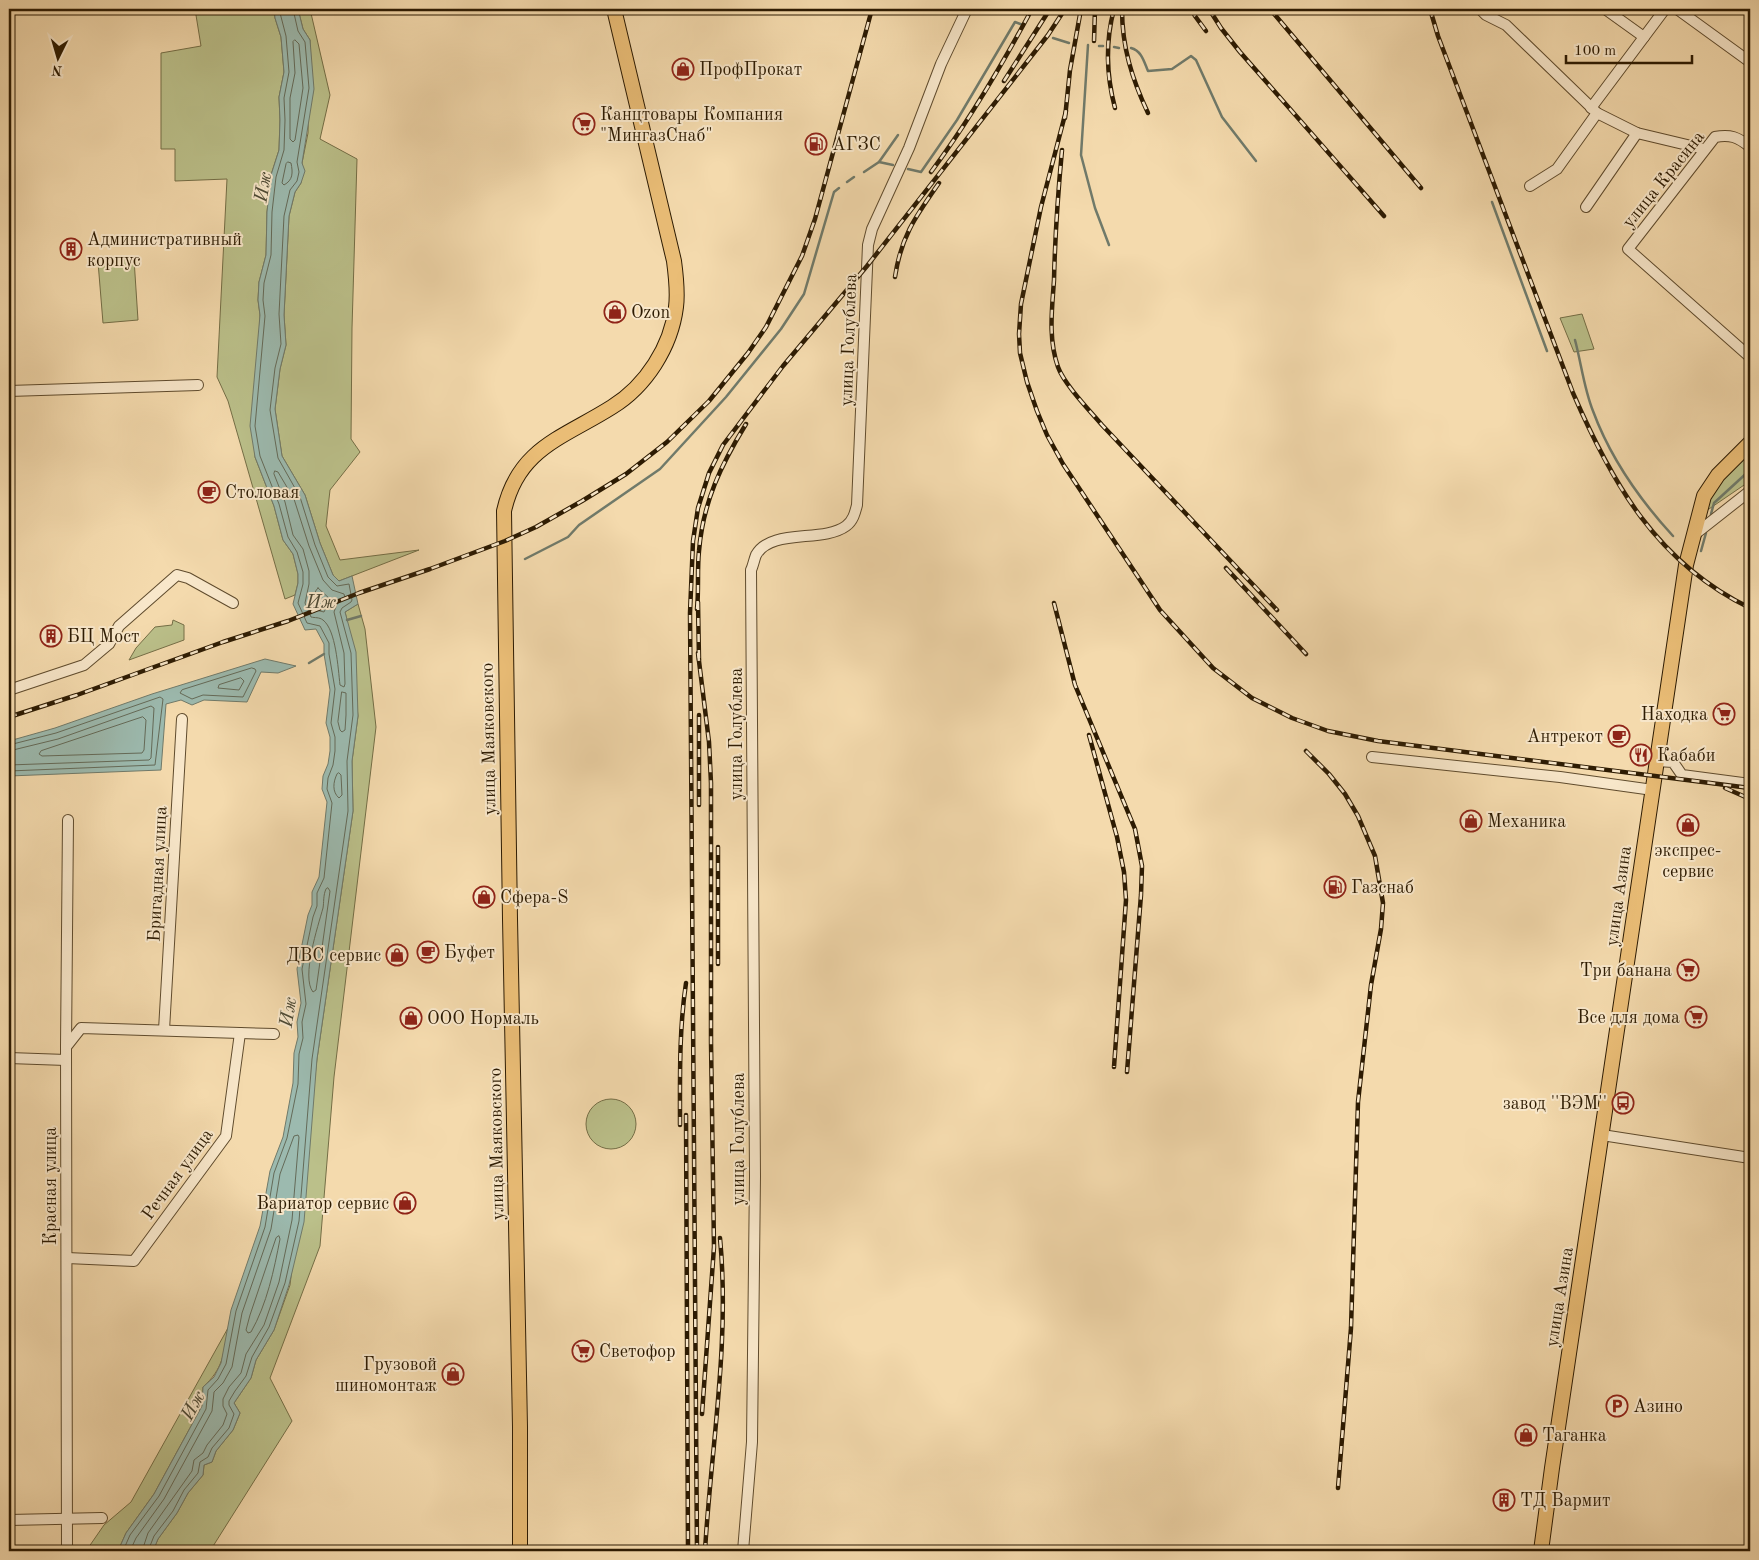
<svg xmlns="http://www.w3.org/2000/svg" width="1759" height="1560" viewBox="0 0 1759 1560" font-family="'Old Standard TT',serif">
<rect width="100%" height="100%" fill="#f4daad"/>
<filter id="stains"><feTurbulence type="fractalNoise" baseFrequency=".004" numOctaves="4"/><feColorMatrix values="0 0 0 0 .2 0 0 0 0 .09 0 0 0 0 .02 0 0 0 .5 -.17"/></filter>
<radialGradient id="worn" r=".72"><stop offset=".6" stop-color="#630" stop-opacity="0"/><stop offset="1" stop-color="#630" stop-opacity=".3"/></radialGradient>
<g fill="#bbc08a" stroke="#746e46">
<path d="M195,9H274L275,18L281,37L284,72L279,97L280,120L279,150L271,175L267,212L266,255L259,282L258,300L260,315L255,457L274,506L283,540L293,554L298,574V583L295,595L285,599L228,401L217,377L227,179L175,181V149H161V53L201,46Z"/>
<path d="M298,9H310L330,95L320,139L357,159L352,328L351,439L360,452L330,490L326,526L340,560L419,550L339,581L333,575L320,543L305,495L282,456L275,409L280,369L286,345L284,315L289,216L295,192L301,183L302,163L308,133L310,40L303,29Z"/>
<path d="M134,259L138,320L103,323L98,262Z"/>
<path d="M1582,314L1594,349L1574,352L1560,318Z"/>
<path d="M1750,451V481L1706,511C1715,482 1730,471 1750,451Z"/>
<path d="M358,604L365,629L376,727L334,1077L320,1246L270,1378L292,1421L210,1551H153L158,1539L177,1513L188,1493L203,1475L204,1465L212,1462L216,1451L233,1430L240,1413L234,1403L251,1378L256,1360L274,1330L290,1285L317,1059L353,811L352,761L358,716L347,620L345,612Z"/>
<path d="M173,620L184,625V640L129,660L136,648L155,627L172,625Z"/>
<circle cx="611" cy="1124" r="25"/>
<path d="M228,1328C224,1354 223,1369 203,1387L202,1406L154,1494L126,1533L118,1551H86L104,1525L131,1502Z"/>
</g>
<g fill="#9cbaaf" stroke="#707a6a">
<path d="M274,9H298L303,29L310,40L314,89L302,163L305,171L301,183L295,192L289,216L284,315L286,345L280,369L275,409L282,456L305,495L320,543L333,575L339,581L352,576L358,604L345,612L356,652L358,716L352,761L353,811L317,1059L304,1222L289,1285L274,1330L256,1360L251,1378L234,1403L240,1413L233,1430L216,1451L212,1462L204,1465L203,1475L188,1493L177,1513L158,1539L153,1551H118L126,1533L154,1494L202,1406L203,1387L214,1377L221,1363L231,1310L260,1226L270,1171L283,1137L293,1083L294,1053L298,1037L297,1022L301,1003L297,969L308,915L312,905V892L319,877L327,802L322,789L323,776L328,764L330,751V737L326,723L330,690L324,654V644L316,629L305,630L293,604L298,583V574L293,554L283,540L274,506L255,457L250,426L260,315L258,300L259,282L266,255L267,212L271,175L279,150L280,120L279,97L284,72L281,37L275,18Z"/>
<path d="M265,659L296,666L278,673L261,672L247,702L204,700L192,705L181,700L166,704L161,770L9,776V741L55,728L152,694Z"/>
</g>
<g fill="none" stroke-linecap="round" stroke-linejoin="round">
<g stroke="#646a58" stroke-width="1">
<path d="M295,40L299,44L303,88L295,140L293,142L290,139V98L295,73L293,42Z"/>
<path d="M288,162L291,163C293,173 293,180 284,185L282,183L286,164Z"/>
<path d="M275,471L278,472L294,499L309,546L323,580L332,590L344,594L345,598L337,604L334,612L344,653L345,684L344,687L340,685C338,668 336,630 323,620C319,617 315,618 311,617L305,603L309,584V571L303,549L293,535L285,502L274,474Z"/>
<path d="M318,588L330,599L324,612L316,610C312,603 312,594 318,588Z"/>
<path d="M252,668L255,669L256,671L243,697L203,695L192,699L180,693L182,690Z"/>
<path d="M241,678L244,681L239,690L218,688L219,685Z"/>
<path d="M342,692L346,693V715L345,730L342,732L340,730L338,722Z"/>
<path d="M143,717L146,720L144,750L142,753L42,756L39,754L41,751Z"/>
<path d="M9,745L56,733L160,697L163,699L155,765L9,771"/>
<path d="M9,751L58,739L151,706L154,708L151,758L149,760L9,765"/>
<path d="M339,773L341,775L342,795L339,798C332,792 333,782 337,774Z"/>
<path d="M328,888L330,891L316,990L313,992C301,977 318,926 323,908C324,903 323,895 326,889Z"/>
<path d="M279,1236L280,1239C274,1270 267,1304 251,1332L248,1333L246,1330L250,1315L276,1238Z"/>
<path d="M123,1551L130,1535L159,1496L206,1409L208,1390L218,1379L226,1364L236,1311L265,1227L274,1173L287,1138L298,1084L299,1054L303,1038L302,1022L306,1004L302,969L313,917L317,906V893L324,878L332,803L327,789L328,778L333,765L335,751V737L331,723L335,689L329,654V643L320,626L307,623L298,603L303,584V572L297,552L288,537L279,504L260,456L255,426L265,316L263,300L264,283L271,255L272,212L276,177L284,150L285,120L284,98L289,72L286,36L279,9"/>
<path d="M130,1551L136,1538L164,1499L212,1411L214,1392L223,1383L232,1367L242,1313L271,1229L280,1174L294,1136L298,1135L299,1137L292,1220L279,1282L264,1325L246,1354L241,1373L229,1387L223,1399V1406L227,1414L223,1425L207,1445L203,1453L194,1460L192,1471L148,1533L142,1551"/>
<path d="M148,1551L154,1536L173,1511L184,1490L198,1473L200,1462L208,1457L212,1448L229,1428L234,1414L229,1405V1401L235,1391L246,1376L252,1357L269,1327L285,1283L299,1221L312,1059L348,811L347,761L353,715L351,653L340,612L342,608L351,602L352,600L349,584L337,586L328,577L315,545L300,497L278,458L270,410L275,368L281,344L279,314L284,216L290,190L297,181L299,172L297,162L309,88L305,42L298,31L293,9"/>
</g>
<g stroke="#707a6a" stroke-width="2.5">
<path d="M1053,38L1069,43"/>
<path d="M1088,45L1081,155L1095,208L1109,245"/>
<path d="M1099,46H1103"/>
<path d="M1114,47L1119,48"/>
<path d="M1131,48C1142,51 1144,62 1148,71L1172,69L1191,56L1196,60L1222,117L1256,161"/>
<path d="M879,162L893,165"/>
<path d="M908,169L921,172L957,120L1015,22L1023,25"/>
<path d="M864,172L879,162L898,135"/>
<path d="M847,182L854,177"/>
<path d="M1492,202L1547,351"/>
<path d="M1575,340C1581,362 1584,389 1593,411C1610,457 1640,500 1673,536"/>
<path d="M1711,514L1714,503L1750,470"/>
<path d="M1701,551L1706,533"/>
<path d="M525,559L568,537L579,525L660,469L726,397L781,329L804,294L834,192L839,188"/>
<path d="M347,620L361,616"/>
<path d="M309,663L324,654"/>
</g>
<g stroke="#5f4b2d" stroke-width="12">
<g id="minor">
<path d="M1480,9L1486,15L1506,25L1597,113L1637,133L1704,149"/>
<path d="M1605,9L1644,37"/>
<path d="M1677,9L1750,62"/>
<path d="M1591,108L1665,9"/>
<path d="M1750,147C1738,137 1730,134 1715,137L1628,249L1750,357"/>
<path d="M1530,186L1557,169L1597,113"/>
<path d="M1586,207L1637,133"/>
<path d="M9,391L198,385"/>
<path d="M1694,535L1750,491"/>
<path d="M9,690L84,665L109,644L119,626L177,575L188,578L233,603"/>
<path d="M1372,757L1560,777L1653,790"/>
<path d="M1657,761L1673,762L1682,775L1750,784"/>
<path d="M164,1030L182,719"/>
<path d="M66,1047L81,1028L274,1034"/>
<path d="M9,1058L66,1060"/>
<path d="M1602,1135L1750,1158"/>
<path d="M67,1258L134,1261L226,1136L240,1033"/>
<path d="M9,1520L102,1518"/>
<path d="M67,1551L66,1047L68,820"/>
<path d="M743,1551L752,1442L755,1176L751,570C753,566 754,560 756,555C771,528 823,543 846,526C853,521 855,513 857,505L868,245L872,229L909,148L941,64L967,9"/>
</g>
</g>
<g stroke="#2d1b02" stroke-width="16">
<g id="major">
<path d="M520,1551V1427L510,919L504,511C518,448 563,438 612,407C646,386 671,347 676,307C678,292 676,276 674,261L614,9"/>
<path d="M1541,1551L1552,1468L1686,565L1704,496L1718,475L1750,443"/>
</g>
</g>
<use href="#minor" stroke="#f8e7ca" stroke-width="10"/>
<use href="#major" stroke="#eabd76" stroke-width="14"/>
<g stroke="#2d1b02" stroke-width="4.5">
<g id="rail">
<path d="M1114,9C1105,43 1106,74 1115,108"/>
<path d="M1122,9C1122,47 1132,79 1148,113"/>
<path d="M1192,9L1195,16L1206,31"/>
<path d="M1209,9L1221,28L1240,52L1384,216"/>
<path d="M1270,9L1421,188"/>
<path d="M1430,9L1438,36L1573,393C1612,483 1657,563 1750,608"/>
<path d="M1094,41L1095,9"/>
<path d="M1004,81L1050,9"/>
<path d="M1066,111L1041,207L1021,304L1019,334L1020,353L1027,382L1037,411L1047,435L1063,464L1160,610L1213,668L1252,698L1292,718L1328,731L1378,741L1750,788"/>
<path d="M1065,118L1070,70L1081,9"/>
<path d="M1062,150C1058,193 1055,236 1054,280C1052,310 1048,338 1058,367C1064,384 1090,411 1102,425L1277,610"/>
<path d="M931,172C969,121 1002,65 1032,9"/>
<path d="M895,277C901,236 916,216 939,183"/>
<path d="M1226,568L1306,654"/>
<path d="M698,602L699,660"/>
<path d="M1054,603L1075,685L1135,829L1142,866L1141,895L1127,1072"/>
<path d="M697,609C699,590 697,570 699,551C703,502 721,465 746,424"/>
<path d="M698,653L709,742L711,783V1042L714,1247L702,1414"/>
<path d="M9,717L77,695L223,642L288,621L359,593L430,569L505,541L536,527L582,501L626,474L667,442L709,401L748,353L766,327L802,256L815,219L872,9"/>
<path d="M1089,735L1117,837L1124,872L1126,900L1114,1067"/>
<path d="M1306,751L1329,774L1345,794L1358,816L1375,856L1383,903L1381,929L1371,985L1358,1102L1351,1328L1338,1488"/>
<path d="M1725,788L1750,799"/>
<path d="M699,805V715"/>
<path d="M718,847V964"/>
<path d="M686,1115L688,1551"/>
<path d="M680,1125C680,1077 679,1030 686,983"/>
<path d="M697,1551L690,613L693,541L698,508L709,473L723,445L783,366L867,266L1048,35L1065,9"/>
<path d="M705,1551C711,1447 730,1343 720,1238"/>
</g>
</g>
<use href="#rail" stroke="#f8e7ca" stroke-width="2.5" stroke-dasharray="8" stroke-linecap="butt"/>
</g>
<defs>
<g id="shop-ring" transform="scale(1.125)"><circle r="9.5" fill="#f8e7ca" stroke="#8f2418" stroke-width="1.5"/><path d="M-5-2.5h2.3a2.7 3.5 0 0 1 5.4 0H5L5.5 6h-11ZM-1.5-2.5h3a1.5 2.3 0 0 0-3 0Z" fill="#8f2418"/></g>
<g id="supermarket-ring" transform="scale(1.125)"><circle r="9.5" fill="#f8e7ca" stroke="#8f2418" stroke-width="1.5"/><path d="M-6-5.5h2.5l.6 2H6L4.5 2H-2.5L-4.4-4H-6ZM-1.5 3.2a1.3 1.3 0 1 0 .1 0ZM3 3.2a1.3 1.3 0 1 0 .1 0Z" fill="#8f2418"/></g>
<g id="fuel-ring" transform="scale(1.125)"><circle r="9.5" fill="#f8e7ca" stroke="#8f2418" stroke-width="1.5"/><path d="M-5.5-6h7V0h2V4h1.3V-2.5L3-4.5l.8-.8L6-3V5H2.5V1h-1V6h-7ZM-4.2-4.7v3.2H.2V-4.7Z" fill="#8f2418"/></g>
<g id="building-ring" transform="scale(1.125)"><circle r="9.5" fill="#f8e7ca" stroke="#8f2418" stroke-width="1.5"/><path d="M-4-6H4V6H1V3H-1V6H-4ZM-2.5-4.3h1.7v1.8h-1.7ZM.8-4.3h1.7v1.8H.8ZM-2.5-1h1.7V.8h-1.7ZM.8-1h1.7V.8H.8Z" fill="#8f2418"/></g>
<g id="cafe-ring" transform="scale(1.125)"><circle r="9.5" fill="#f8e7ca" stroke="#8f2418" stroke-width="1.5"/><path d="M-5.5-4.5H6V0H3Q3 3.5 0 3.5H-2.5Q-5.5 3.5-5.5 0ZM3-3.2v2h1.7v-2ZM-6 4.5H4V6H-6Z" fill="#8f2418"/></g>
<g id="restaurant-ring" transform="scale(1.125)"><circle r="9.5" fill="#f8e7ca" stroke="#8f2418" stroke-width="1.5"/><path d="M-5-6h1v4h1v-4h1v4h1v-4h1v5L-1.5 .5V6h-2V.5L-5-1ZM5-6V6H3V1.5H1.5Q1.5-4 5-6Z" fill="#8f2418"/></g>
<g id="bus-ring" transform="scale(1.125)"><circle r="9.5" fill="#f8e7ca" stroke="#8f2418" stroke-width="1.5"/><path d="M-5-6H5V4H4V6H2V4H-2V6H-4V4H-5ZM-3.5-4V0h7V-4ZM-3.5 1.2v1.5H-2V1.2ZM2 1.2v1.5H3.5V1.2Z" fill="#8f2418"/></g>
<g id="parking-ring" transform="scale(1.125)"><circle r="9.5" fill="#f8e7ca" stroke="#8f2418" stroke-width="1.5"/><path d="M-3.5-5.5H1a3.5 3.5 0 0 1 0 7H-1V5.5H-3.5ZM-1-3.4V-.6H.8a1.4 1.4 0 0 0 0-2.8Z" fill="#8f2418"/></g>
</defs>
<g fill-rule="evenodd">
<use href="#shop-ring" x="683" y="69"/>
<use href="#supermarket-ring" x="584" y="124"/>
<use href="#fuel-ring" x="816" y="144"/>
<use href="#building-ring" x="71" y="249"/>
<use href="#shop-ring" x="615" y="312"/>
<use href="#cafe-ring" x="209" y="492"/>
<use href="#building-ring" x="51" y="636"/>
<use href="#supermarket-ring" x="1724" y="714"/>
<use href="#cafe-ring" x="1619" y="736"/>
<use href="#restaurant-ring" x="1641" y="755"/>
<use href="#shop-ring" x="1471" y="821"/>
<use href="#shop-ring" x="1688" y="825"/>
<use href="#fuel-ring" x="1335" y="887"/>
<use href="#shop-ring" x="484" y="897"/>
<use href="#cafe-ring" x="428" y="952"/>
<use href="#shop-ring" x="397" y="955"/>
<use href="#supermarket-ring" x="1688" y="970"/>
<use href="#supermarket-ring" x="1696" y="1017"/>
<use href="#shop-ring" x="411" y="1018"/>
<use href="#bus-ring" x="1623" y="1103"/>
<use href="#shop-ring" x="405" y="1203"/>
<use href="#supermarket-ring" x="583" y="1351"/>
<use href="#shop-ring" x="453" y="1374"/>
<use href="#parking-ring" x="1617" y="1406"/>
<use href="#shop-ring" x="1526" y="1435"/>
<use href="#building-ring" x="1504" y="1500"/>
</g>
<g text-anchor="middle" stroke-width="4" stroke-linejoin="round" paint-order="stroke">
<g font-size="18" fill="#2d1b02" stroke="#f8e7ca" text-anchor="start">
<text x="699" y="75">ПрофПрокат</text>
<text x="600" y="120">Канцтовары Компания<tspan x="600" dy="21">"МингазСнаб"</tspan></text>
<text x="832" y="150">АГЗС</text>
<text x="87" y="245">Административный<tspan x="87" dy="21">корпус</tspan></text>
<text x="631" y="318">Ozon</text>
<text x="225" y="498">Столовая</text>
<text x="67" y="642">БЦ Мост</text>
<text x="1708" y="720" text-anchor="end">Находка</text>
<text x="1603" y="742" text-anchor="end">Антрекот</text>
<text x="1657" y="761">Кабаби</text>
<text x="1487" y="827">Механика</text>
<text x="1688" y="856" text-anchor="middle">экспрес-<tspan x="1688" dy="21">сервис</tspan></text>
<text x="1351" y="893">Газснаб</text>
<text x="500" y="903">Сфера-S</text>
<text x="444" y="958">Буфет</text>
<text x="381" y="961" text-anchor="end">ДВС сервис</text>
<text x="1672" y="976" text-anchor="end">Три банана</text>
<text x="1680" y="1023" text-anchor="end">Все для дома</text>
<text x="427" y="1024">ООО Нормаль</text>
<text x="1607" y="1109" text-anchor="end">завод ''ВЭМ''</text>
<text x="389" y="1209" text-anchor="end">Вариатор сервис</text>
<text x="599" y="1357">Светофор</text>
<text x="437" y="1370" text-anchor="end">Грузовой<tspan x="437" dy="21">шиномонтаж</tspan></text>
<text x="1633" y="1412">Азино</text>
<text x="1542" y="1441">Таганка</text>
<text x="1520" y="1506">ТД Вармит</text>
</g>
<g font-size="18" fill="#2d1b02" stroke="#f8e7ca">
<text transform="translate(1663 179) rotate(-51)" y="6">улица Красина</text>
<text transform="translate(848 340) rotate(-88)" y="6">улица Голублева</text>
<text transform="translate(736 734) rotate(-90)" y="6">улица Голублева</text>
<text transform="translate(488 739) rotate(-91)" y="6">улица Маяковского</text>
<text transform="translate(157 874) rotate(-87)" y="6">Бригадная улица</text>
<text transform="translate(1618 896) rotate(-82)" y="6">улица Азина</text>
<text transform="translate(738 1139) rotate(-90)" y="6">улица Голублева</text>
<text transform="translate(496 1144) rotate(-91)" y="6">улица Маяковского</text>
<text transform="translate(177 1174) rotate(-54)" y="6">Речная улица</text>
<text transform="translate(50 1186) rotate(-90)" y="6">Красная улица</text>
<text transform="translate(1559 1297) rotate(-81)" y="6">улица Азина</text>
</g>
<g font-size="19" font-style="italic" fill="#4e4b36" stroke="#f8e7ca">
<text transform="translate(262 187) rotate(-80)" y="7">Иж</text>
<text x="321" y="608">Иж</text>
<text transform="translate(287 1012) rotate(-81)" y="7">Иж</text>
<text transform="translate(192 1405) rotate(-61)" y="7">Иж</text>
</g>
</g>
<rect width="1759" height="1560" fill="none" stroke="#f4daad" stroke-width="30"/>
<rect x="10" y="10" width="1739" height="1540" fill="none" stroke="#2d1b02" stroke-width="2.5"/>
<rect x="15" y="15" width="1729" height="1530" fill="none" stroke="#2d1b02"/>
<g transform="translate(58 58) rotate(185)" stroke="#f8e7ca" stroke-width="4" paint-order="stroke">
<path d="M0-4L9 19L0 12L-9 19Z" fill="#2d1b02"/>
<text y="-8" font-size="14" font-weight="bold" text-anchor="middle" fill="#2d1b02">N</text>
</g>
<path d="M1566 55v8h126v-8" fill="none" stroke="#2d1b02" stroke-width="2.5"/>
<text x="1574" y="55" font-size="15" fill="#2d1b02" stroke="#f8e7ca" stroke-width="4" paint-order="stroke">100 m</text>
<rect width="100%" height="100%" filter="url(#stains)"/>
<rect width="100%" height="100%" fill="url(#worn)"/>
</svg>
